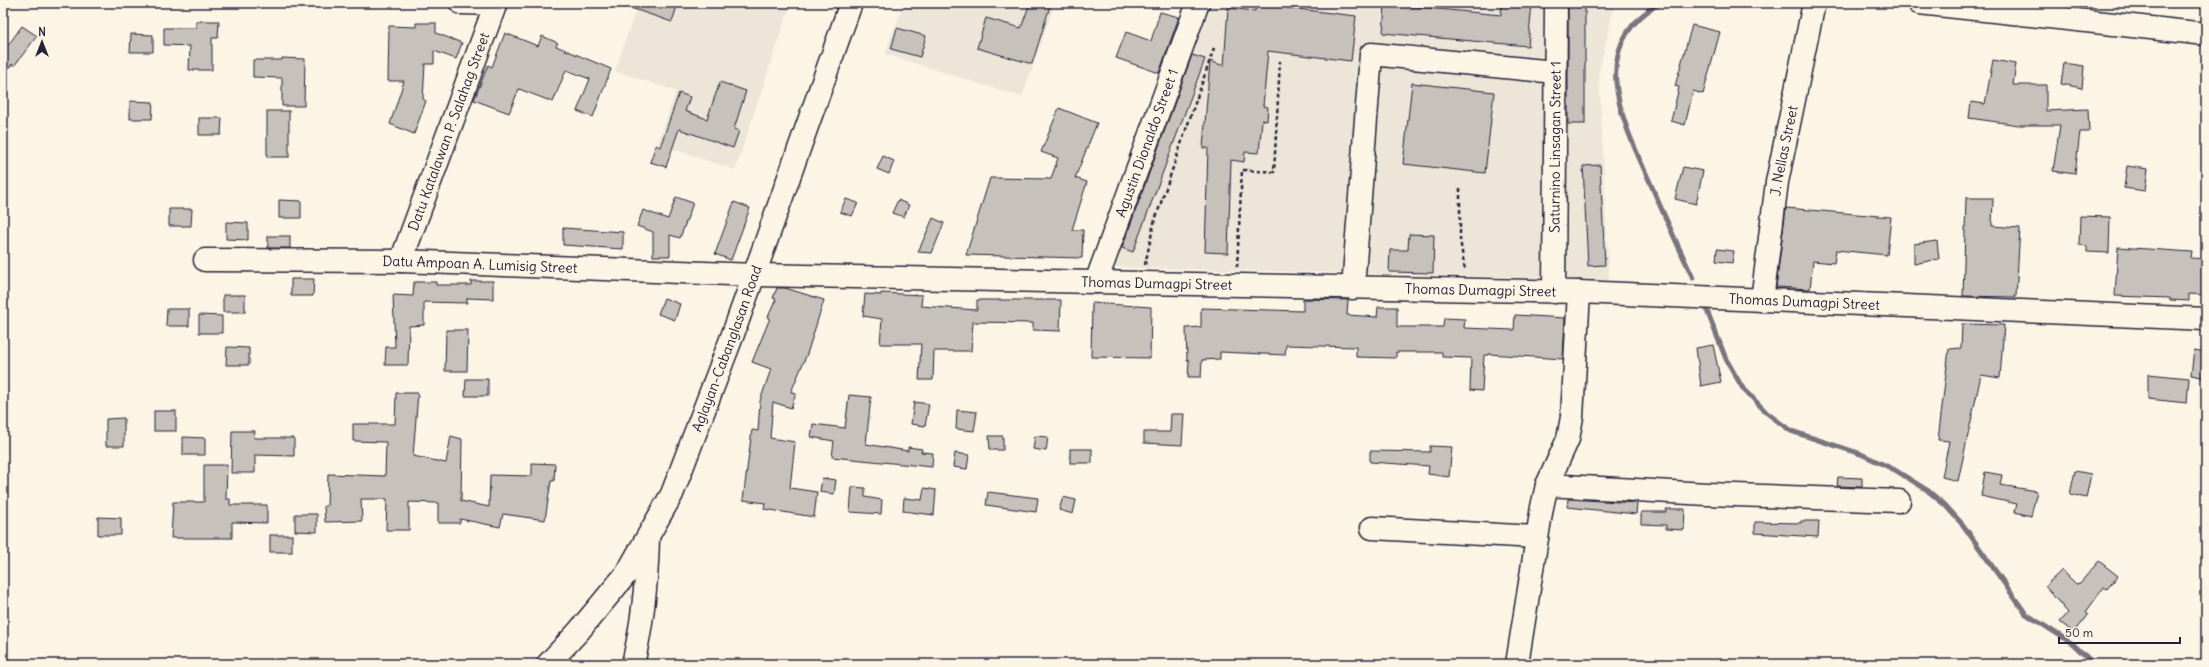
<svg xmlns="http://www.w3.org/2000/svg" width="2209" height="667" viewBox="0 0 2209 667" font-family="Delius,sans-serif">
<rect width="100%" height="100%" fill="#fcf5e5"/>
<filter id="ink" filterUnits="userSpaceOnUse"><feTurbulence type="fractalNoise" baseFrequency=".025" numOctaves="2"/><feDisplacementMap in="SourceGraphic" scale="8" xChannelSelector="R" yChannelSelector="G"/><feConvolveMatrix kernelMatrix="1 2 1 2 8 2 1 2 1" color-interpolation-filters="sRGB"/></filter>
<g filter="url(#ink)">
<g fill="#ece5d8">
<path d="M638,3H791L735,170L658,144L676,91L615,71Z"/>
<path d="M904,3H1055L1022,97L885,54Z"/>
<path d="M1210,3H1615L1599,72L1609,280L1111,267Z"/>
</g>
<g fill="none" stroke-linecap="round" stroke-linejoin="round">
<g stroke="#78757e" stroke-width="5">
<path d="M1660,3C1585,46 1622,120 1649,180C1663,213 1678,246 1693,278"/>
<path d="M1704,303L1726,359L1742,387L1767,413L1791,431L1861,454L1895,470L1927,490L1945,505L1963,525L2026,614L2073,644L2094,664"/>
</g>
</g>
<g fill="#c6c1bb" stroke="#22223b">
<path d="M623,3H678L672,22L622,5Z"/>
<path d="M1030,3H1051L1032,64L977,48L986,18L1021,28Z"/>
<path d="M1502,3H1532L1528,46L1383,33L1385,4L1501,15Z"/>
<rect x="1568" y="3" width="17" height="121"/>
<path d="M1256,4L1356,16L1351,61L1268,51L1263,106L1268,107L1267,121L1262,120L1259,153L1245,152L1244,162L1231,160L1228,253L1205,252L1208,148H1203L1210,61L1224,66L1228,8L1255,11Z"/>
<path d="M1160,12L1179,17L1159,73L1116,58L1126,32L1151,41Z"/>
<path d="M196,21H219L218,38H212V70H189L190,46L164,45V28H196Z"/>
<path d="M416,23H436V33L462,43L456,59L434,51V64H425L423,99L426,101L414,134L390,124L404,81H388L389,26L416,27Z"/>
<path d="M1692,25L1720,32L1703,94L1693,91L1685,125L1671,121L1679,87L1675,86Z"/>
<path d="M22,26L37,36L14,66L12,64L3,76V52Z"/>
<path d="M897,28L926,36L920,57L891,49Z"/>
<path d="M505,33L538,46L542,36L558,43L556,46L611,69L593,117L577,111L590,79L566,70L553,102L519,89L509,113L474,100L488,65L492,67Z"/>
<path d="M131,34L153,35V52H130Z"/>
<path d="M1192,55L1205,59L1133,252L1122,248Z"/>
<path d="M282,58L305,59L304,106H282V78L253,77V60H282Z"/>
<path d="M1993,60L2016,64L2013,85H2046V111L2088,109L2089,132H2080L2075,174L2053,171L2060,125H2019L1969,118L1971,102L1985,104Z"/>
<path d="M2064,63L2084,66L2082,88L2061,84Z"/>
<path d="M720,82L746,91L734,129L739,131L733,148L679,129L666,167L650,162L656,145L660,147L679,93L690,97L685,111L707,119Z"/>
<path d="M1412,83L1494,92L1485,173L1403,164Z"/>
<path d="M130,101L153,102L152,119H130Z"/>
<path d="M1059,108L1097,123L1075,178L1087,182L1072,230H1083L1082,258L966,255L990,178L1051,179L1058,158L1041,152Z"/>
<rect x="267" y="111" width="22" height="46"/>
<path d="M199,118H222L221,135H199Z"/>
<path d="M883,156L894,161L889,174L877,169Z"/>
<path d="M1600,165L1605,265L1588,266L1583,166Z"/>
<path d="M2127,166L2148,169L2145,191L2124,188Z"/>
<path d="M1683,167L1703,171L1696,204L1675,199Z"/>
<path d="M676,197L693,203L680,238L670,235V256H653V232L637,226L643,210L668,219Z"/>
<path d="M1966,198H1993L1992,226L2020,228L2016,297L1963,296Z"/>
<path d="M846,199L858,203L852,216L840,212Z"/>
<path d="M279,200L301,201V218H279Z"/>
<path d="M898,200L909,205L904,217L892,213Z"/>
<path d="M734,202L750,208L731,260L715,254Z"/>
<path d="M1786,208L1891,217L1887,255L1836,250L1834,263L1813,261L1810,289L1776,287Z"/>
<path d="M169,209H192L191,226H169Z"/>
<path d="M2080,216L2110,217L2109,253L2087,252V246L2079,245Z"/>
<path d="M933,218L944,223L932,253L918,252Z"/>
<path d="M226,222L248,223V240L226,239Z"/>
<path d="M563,228L623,232V249L563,245Z"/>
<path d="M1409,234L1434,235L1433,273L1389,272L1390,250H1408Z"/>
<rect x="268" y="236" width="22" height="12"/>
<path d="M1937,241L1939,259L1914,264V244Z"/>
<path d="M2118,247L2192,252L2191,258L2206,259V295L2189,294V301L2170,300V298L2115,296Z"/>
<path d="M1717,249L1734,251L1732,263L1716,261Z"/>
<path d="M291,279H314L313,296H291Z"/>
<path d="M471,281H493V299L467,298V303L424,302V325L409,326L408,365H385L386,347H395L393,295L413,296L414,282H436V285H471Z"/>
<path d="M777,288H785L824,300L807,354L791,392L796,393L791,408L773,402L770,438L795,442L790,488L817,492L814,517L764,509L765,503L743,500L752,430L758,431L760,401L771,369L752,362L770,318L768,317L776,299L773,298Z"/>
<path d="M881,293L922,295L921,306L977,310V300H1061L1060,331L1033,330V323L973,322L971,351H934L933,380H919L921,344H880L882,319L863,316L865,294L881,295Z"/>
<rect x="223" y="295" width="22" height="17"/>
<path d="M664,298L680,304L675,320L658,314Z"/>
<path d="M1303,299L1348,300L1347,315L1377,317L1378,307H1397V327H1443L1444,318L1465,319L1464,328L1514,330L1515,315L1565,318L1563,359L1489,354V355H1484L1482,391L1470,390L1471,358L1442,357V352H1396V358L1356,357V347L1286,345L1285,355L1220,352V359L1202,360L1201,377H1188L1189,360H1187L1186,328L1201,327V308L1303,311Z"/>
<path d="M1092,303L1151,307L1150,358L1091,357Z"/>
<path d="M167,309H189V326H166Z"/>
<path d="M199,315L222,316V333H199Z"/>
<path d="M1962,324L2004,325L2000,378L1981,375L1958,481L1942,477L1949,441L1938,440L1949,349L1961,348Z"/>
<path d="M446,330H468L467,371H445Z"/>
<path d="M1713,345L1721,382L1701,386L1696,348Z"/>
<path d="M227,347L249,348V365H226Z"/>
<path d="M2194,350L2206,352V378L2191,375Z"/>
<path d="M2148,374L2189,378L2187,403L2148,399Z"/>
<path d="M466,379H488V396H465Z"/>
<path d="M396,393H418L413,456L446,463L451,436L462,439L461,501L489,507L490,475L532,476V463L555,464L554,481H551L545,520L503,514L500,527L460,519V523H438V503L409,502V530H386L387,499H361L362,521L325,522L324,506H327L328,474L385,476L386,442L353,441V424H395Z"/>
<path d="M849,395L871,397L866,444L908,451V447L922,449L921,452L933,453L932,467L832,457L834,441L811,437L813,424L845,428Z"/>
<path d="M914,402L929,404L925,426L911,424Z"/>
<path d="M957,410L977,412L974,431L956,429Z"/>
<rect x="154" y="411" width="22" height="20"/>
<path d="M1171,414H1184L1182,445L1144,443V432H1170Z"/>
<path d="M124,418V446H106V419Z"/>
<path d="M232,431H255L254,438H294V456L255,455V473H231Z"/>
<path d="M989,436H1003V450H990Z"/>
<path d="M1035,436L1048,437L1046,451L1033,449Z"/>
<path d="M183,437L205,438V455H183Z"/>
<path d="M1430,446L1452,447L1449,477L1428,474L1429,466L1370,462V451L1430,452Z"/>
<rect x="1070" y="449" width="22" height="14"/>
<path d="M955,453L969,455L967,469L953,467Z"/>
<path d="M204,465H227L226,499H230V505H267V523L232,522V538H171L173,502H204Z"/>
<path d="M2075,471L2091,474L2086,498L2070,494Z"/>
<path d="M1985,472L2002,475L2000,485L2037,491L2031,516L2015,512L2017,504L1981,496Z"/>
<path d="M1838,477L1862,478V487L1837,486Z"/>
<path d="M822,478L836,480L834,494L820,492Z"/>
<path d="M852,487L865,488V497L882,500L881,514L850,512Z"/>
<path d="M924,488L936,490L934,515L903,511L904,498L922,500Z"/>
<path d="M988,492L1038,498L1036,512L986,505Z"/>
<path d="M1063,497L1076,500L1073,514L1059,510Z"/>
<path d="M1568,499L1637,503L1636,514L1567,507Z"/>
<path d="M1666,509H1685L1684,530L1666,529V525L1641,524V512H1666Z"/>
<path d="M295,514H317V532L295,531Z"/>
<path d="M98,517L121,518V535H98Z"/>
<path d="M1801,521H1819L1818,537L1755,533V522L1801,523Z"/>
<rect x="270" y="535" width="22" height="17"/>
<path d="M2099,561L2118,576L2107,589L2104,587L2086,612L2089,614L2074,633L2060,622L2068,613L2045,586L2062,570L2076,584L2080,583Z"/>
</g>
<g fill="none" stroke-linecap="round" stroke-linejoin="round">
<g stroke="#22223b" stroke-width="25">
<g id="minor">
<path d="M461,3L495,4"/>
<path d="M1919,3L2206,34"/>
<path id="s1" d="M205,260L401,261L755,275L1579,292L2206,319"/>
<path id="s2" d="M401,261L496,3"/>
<path id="s3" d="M1096,282L1198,3"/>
<path d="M1353,288L1371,54L1555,72"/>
<path id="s4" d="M1554,292L1556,3"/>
<path id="s5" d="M1762,300L1777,182L1814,3"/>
<path d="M1547,485L1707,494L1899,501"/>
<path d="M1372,528L1537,537"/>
<path d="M633,664C643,622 647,581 648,538"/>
<path d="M1517,664L1542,507L1547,485L1568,439L1572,417L1579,292"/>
</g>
</g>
<g stroke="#22223b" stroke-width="25">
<g id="major">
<path id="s6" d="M548,664L578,632L627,573L672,494L733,334L851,3"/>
</g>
</g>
<g stroke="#22223b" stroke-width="2.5" stroke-dasharray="4 3" stroke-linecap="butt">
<path d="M1460,188V239L1465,271"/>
<path d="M1145,265L1154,223L1214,48"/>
<path d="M1237,267L1242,170L1274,172L1280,61"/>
</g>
<use href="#minor" stroke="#fcf5e5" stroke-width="22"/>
<use href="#major" stroke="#fcf5e5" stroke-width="22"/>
</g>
</g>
<g text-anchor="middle" stroke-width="3" stroke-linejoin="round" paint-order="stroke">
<g font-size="14" fill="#22223b" stroke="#fcf5e5">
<text dy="5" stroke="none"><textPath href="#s2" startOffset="138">Datu Katalawan P. Salahag Street</textPath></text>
<text dy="5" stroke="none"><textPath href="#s3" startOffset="148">Agustin Dionaldo Street 1</textPath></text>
<text dy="5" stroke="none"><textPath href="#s4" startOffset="145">Saturnino Linsagan Street 1</textPath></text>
<text dy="5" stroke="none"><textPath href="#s5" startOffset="151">J. Nellas Street</textPath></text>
<text dy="5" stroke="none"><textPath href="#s1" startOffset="275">Datu Ampoan A. Lumisig Street</textPath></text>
<text dy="5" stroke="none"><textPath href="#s1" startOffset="952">Thomas Dumagpi Street</textPath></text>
<text dy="5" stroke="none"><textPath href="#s1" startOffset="1276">Thomas Dumagpi Street</textPath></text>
<text dy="5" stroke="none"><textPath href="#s1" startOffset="1600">Thomas Dumagpi Street</textPath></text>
<text dy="5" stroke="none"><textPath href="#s6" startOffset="367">Aglayan-Cabanglasan Road</textPath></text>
</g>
</g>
<rect width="2209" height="667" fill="none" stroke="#fcf5e5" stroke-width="16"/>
<rect x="8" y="8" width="2193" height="651" fill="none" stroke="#22223b" stroke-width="1.5" filter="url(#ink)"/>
<g transform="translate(42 42)" stroke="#fcf5e5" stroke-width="3" paint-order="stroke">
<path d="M0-3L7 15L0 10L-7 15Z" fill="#22223b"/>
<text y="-6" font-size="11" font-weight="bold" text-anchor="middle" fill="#22223b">N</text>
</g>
<path d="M2059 637v6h121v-6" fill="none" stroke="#22223b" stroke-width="2"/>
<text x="2065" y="637" font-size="12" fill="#22223b" stroke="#fcf5e5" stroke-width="3" paint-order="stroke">50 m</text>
</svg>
